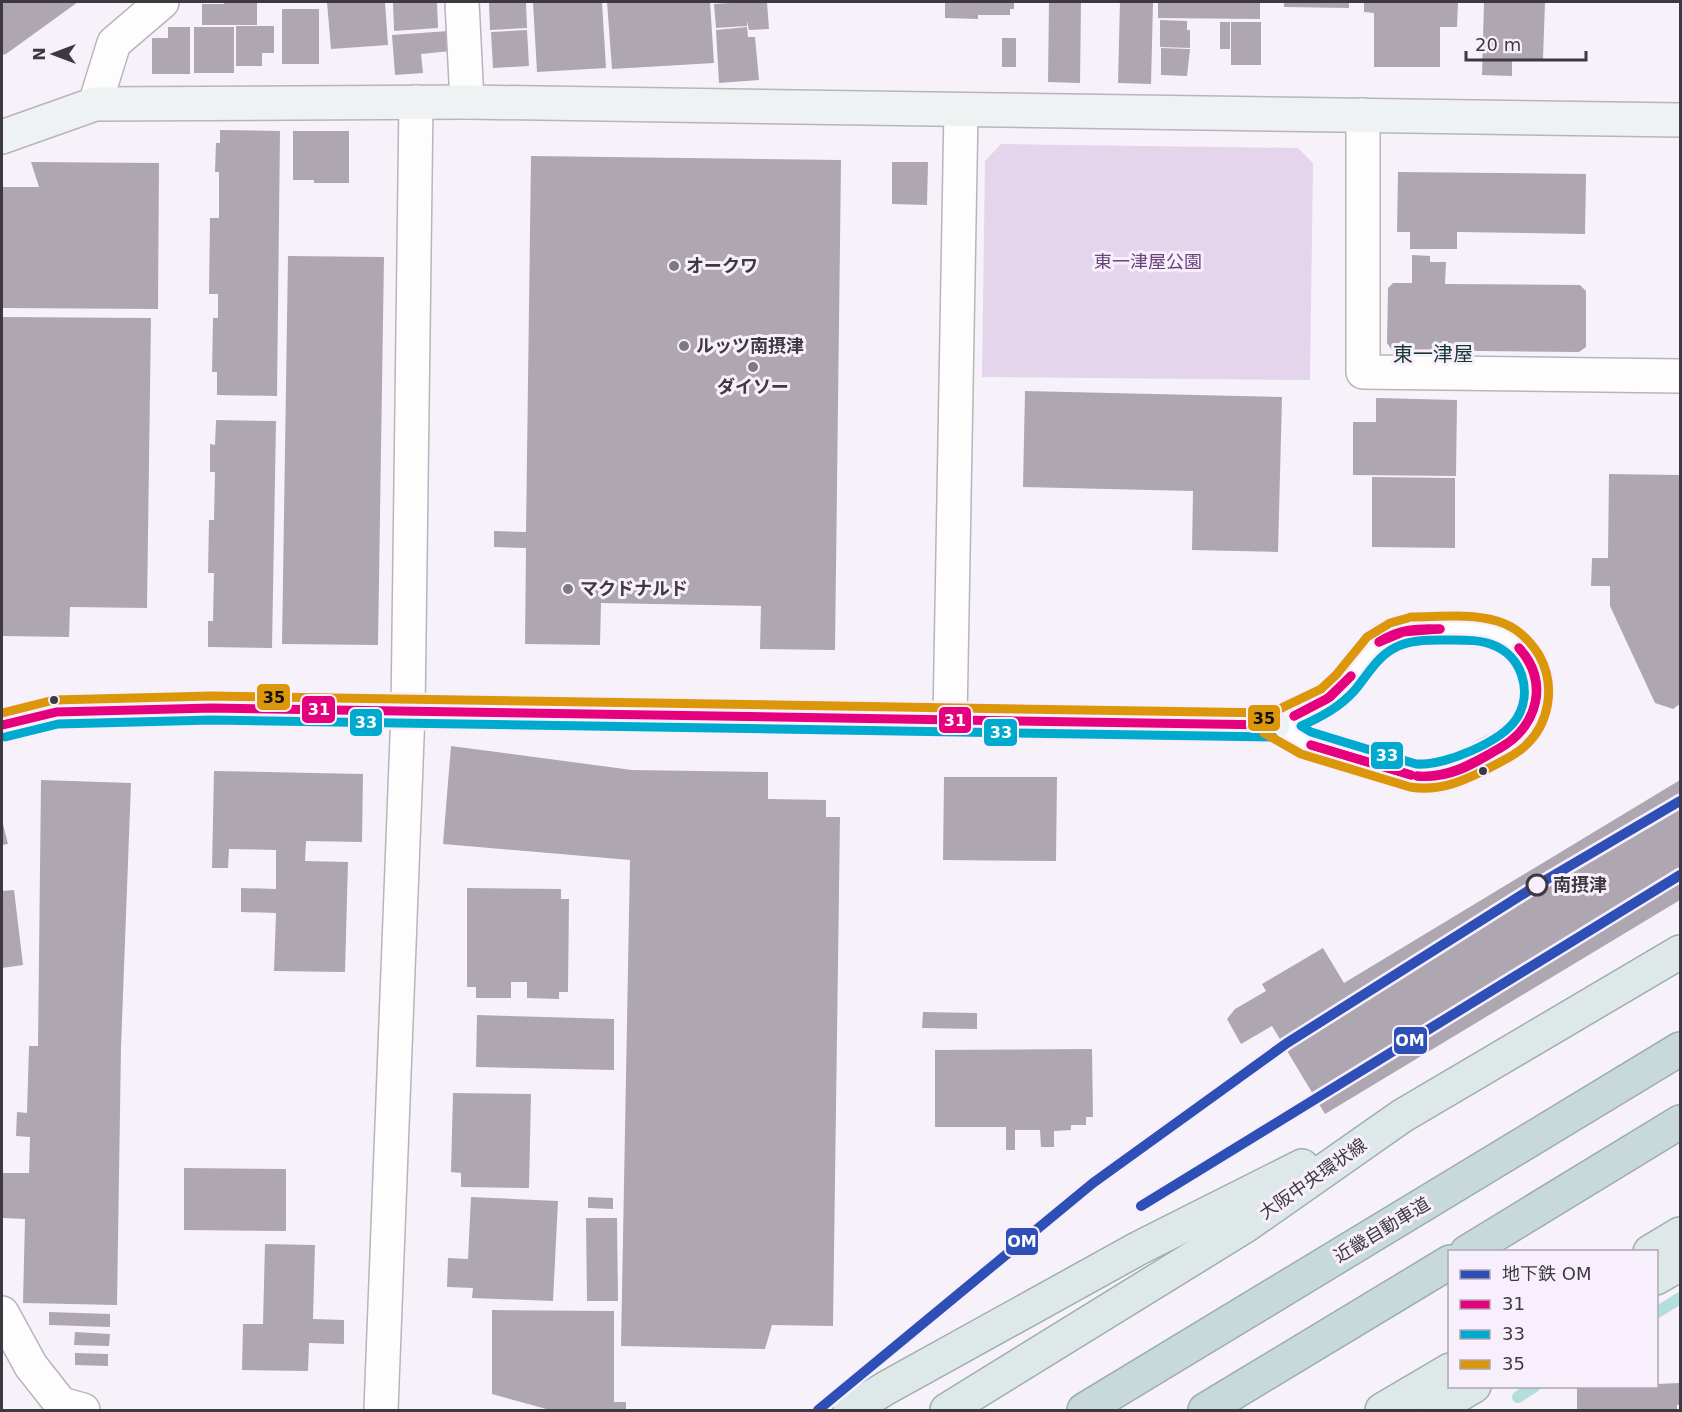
<svg xmlns="http://www.w3.org/2000/svg" width="1682" height="1412" viewBox="0 0 1682 1412" font-family="'DejaVu Sans','Noto Sans JP',sans-serif">
<rect width="100%" height="100%" fill="#f7f2fa"/>
<path fill="#e4d5ec" d="M1001,144L1298,148L1313,163L1310,380L982,377L985,161Z"/>
<g fill="none" stroke-linecap="round" stroke-linejoin="round">
<g stroke="#b2dedb" stroke-width="12">
<path d="M1656,1313L1680,1298"/>
<path d="M1518,1397L1535,1386"/>
</g>
</g>
<g fill="#aea7b2">
<path d="M2,2H78L6,54L2,55Z"/>
<path d="M224,2H257V25H202V4H224Z"/>
<path d="M327,2H385L388,45L331,49Z"/>
<path d="M393,2H437L438,28L394,31Z"/>
<path d="M489,2H526L527,28L490,30Z"/>
<path d="M533,2H602L606,68L537,72Z"/>
<path d="M607,2H710L714,63L612,69Z"/>
<path d="M728,2H767L769,29L749,30L747,21V26L716,28L714,4L729,3Z"/>
<path d="M945,2H1014V9H1010V15H978V19L945,18Z"/>
<path d="M1049,2H1081L1080,83L1048,82Z"/>
<path d="M1120,2H1153L1151,84L1118,83Z"/>
<path d="M1158,2H1260V19L1158,18Z"/>
<path d="M1284,2H1349V8L1284,7Z"/>
<path d="M1364,2H1458L1457,27H1440V67H1374V13L1364,12Z"/>
<path d="M1484,2H1545L1543,59H1512V76L1482,75Z"/>
<rect x="282" y="9" width="37" height="55"/>
<path d="M1160,20L1187,21V30H1190V48L1160,47Z"/>
<rect x="1220" y="22" width="10" height="27"/>
<rect x="1231" y="22" width="30" height="43"/>
<path d="M236,26H274V53H262V66H236Z"/>
<path d="M168,27H190V74H152V38H168Z"/>
<rect x="194" y="27" width="40" height="46"/>
<path d="M747,27L748,37H755L759,80L719,83L716,30Z"/>
<path d="M527,30L529,66L493,68L491,32Z"/>
<path d="M449,31L451,51L421,54L423,73L395,75L392,35Z"/>
<rect x="1002" y="38" width="14" height="29"/>
<path d="M1161,48L1190,49L1187,76L1161,75Z"/>
<path d="M220,130L280,131L277,396L217,395V372H212L213,318H218V294H209L210,218H219V172H215L216,143H220Z"/>
<path d="M293,131H349V183H314V180H293Z"/>
<path d="M531,156L841,160L835,650L760,649L761,606L601,603L600,645L525,644L526,548L494,547V531L526,532Z"/>
<path d="M31,162L159,163L158,309L2,308V187H39Z"/>
<path d="M892,162H928L927,205L892,204Z"/>
<path d="M1398,172L1586,174L1585,234L1457,232V249H1410V232H1397Z"/>
<path d="M1412,255L1430,256V262H1446L1445,284L1580,285L1586,291V347L1579,352L1392,350L1387,343L1388,288L1393,283H1412Z"/>
<path d="M288,256L384,257L378,645L282,644Z"/>
<path d="M2,317L151,318L147,608L70,607L69,637L2,636Z"/>
<path d="M1025,391L1282,397L1278,552L1192,550L1193,491L1023,487Z"/>
<path d="M1376,398L1457,400L1456,476L1353,475V422H1376Z"/>
<path d="M216,420L276,421L272,648L208,647V621H213L214,573H208L209,520H214L215,472H210V444L215,445Z"/>
<path d="M1609,474L1680,475V704L1673,709L1655,703L1610,606V586H1591L1592,558H1608Z"/>
<path d="M1372,477L1455,478V548L1372,547Z"/>
<path d="M451,746L632,770L768,772V799L826,800V817H840L833,1326L772,1325L765,1349L621,1346L630,860L443,844Z"/>
<path d="M214,771L363,774L362,842L306,841L305,861L348,862L345,972L274,971L276,913L241,912V888L276,889V850L229,849L228,868H212Z"/>
<path d="M944,777H1057L1056,861L943,860Z"/>
<path d="M41,780L131,783L121,1047L117,1305L23,1303L25,1219L2,1218V1173H29L30,1137L16,1136L17,1112L27,1113L29,1046H38Z"/>
<path d="M1680,780V900L1325,1114L1272,1026L1241,1044L1227,1019L1235,1009L1266,991L1262,984L1323,948L1344,983Z"/>
<path d="M2,820L8,844L2,845Z"/>
<path d="M467,888L561,889V899H569L568,992H559V999L527,998V982H511V998H476V987H467Z"/>
<path d="M14,890L23,965L2,968V891Z"/>
<path d="M923,1012L977,1013V1029L922,1028Z"/>
<path d="M477,1015L614,1019V1070L476,1067Z"/>
<path d="M1092,1049L1093,1117H1086V1125H1071V1130L1054,1131V1147H1041L1040,1130H1015V1150H1006V1127H935V1050Z"/>
<path d="M453,1093L531,1094L529,1188L461,1187V1173L451,1172Z"/>
<path d="M184,1168L286,1169V1231L184,1230Z"/>
<path d="M471,1197L558,1201L553,1301L472,1298L473,1288L447,1287L448,1258L468,1259Z"/>
<path d="M588,1197L613,1198V1209L588,1208Z"/>
<path d="M586,1218H617L618,1301H587Z"/>
<path d="M265,1244L315,1245L313,1319L344,1320V1344L309,1343L308,1371L242,1370L243,1324H263Z"/>
<path d="M492,1310L614,1311V1402H626V1410H550L492,1394Z"/>
<path d="M49,1312L110,1314V1327L49,1325Z"/>
<path d="M75,1332L110,1334L109,1346L74,1345Z"/>
<path d="M75,1353L108,1354V1366L75,1365Z"/>
<path d="M1680,1383V1405H1677V1410H1577V1386H1656V1384Z"/>
</g>
<g fill="none" stroke-linecap="round" stroke-linejoin="round">
<g stroke="#b9b4bb" stroke-width="36">
<g id="street">
<path d="M462,2L467,102"/>
<path d="M95,104L114,43L162,2"/>
<path d="M1363,115V372L1680,376"/>
<path d="M1411,629C1435,629 1470,626 1493,632C1510,637 1522,649 1530,664C1542,686 1538,714 1521,733C1512,743 1499,749 1487,755C1463,769 1443,779 1414,776L1306,743L1273,725C1294,716 1318,708 1335,693C1366,665 1363,640 1411,629Z"/>
<path d="M950,720L961,110"/>
<path d="M2,1313L31,1366L61,1404L83,1410"/>
<path d="M381,1410L408,712L416,102"/>
</g>
</g>
<g stroke="#b9b4bb" stroke-width="36">
<g id="secondary">
<path d="M2,137L95,104L467,102L1680,120"/>
<path d="M2,725L56,712L212,708L1273,725"/>
</g>
</g>
<g stroke="#9eaeb0" stroke-width="36">
<g id="primary">
<path d="M1650,1252L1680,1234"/>
<path d="M1656,1278L1680,1264"/>
<path d="M850,1410L886,1388L1139,1248L1302,1166"/>
<path d="M947,1410L1245,1226L1402,1116L1680,952"/>
<path d="M1382,1410L1450,1370"/>
<path d="M1433,1410L1474,1386"/>
</g>
</g>
<g stroke="#9eaeb0" stroke-width="36">
<g id="highway">
<path d="M1467,1252L1680,1122"/>
<path d="M1084,1410L1680,1049"/>
<path d="M1205,1410L1450,1262"/>
</g>
</g>
<use href="#street" stroke="#fefdfe" stroke-width="33"/>
<use href="#secondary" stroke="#eef2f3" stroke-width="33"/>
<use href="#primary" stroke="#dee8e8" stroke-width="33"/>
<use href="#highway" stroke="#c8d9d9" stroke-width="33"/>
<g stroke="#f8effd" stroke-width="14">
<g id="bus-1">
<path d="M1379,642C1398,629 1418,628 1440,629"/>
<path d="M1379,642L1403,632L1440,629"/>
<path d="M1294,716L1330,697L1351,676"/>
<path d="M1294,716L1327,699L1351,676"/>
<path d="M2,725L56,712L212,708L1273,725"/>
<path d="M1311,745L1411,775"/>
<path d="M1311,745L1411,775"/>
<path d="M1500,748C1538,726 1549,683 1519,648"/>
<path d="M1500,748C1537,727 1551,681 1519,648"/>
<path d="M1417,776C1449,778 1473,763 1500,748"/>
<path d="M1417,776C1449,780 1474,764 1500,748"/>
</g>
</g>
<g stroke="#f8effd" stroke-width="14">
<g id="bus-2">
<path d="M1452,640C1466,640 1481,640 1493,645C1522,656 1533,692 1517,718C1502,742 1444,766 1416,764L1311,732L1301,726C1321,717 1340,707 1355,690C1369,673 1379,653 1401,645C1417,639 1435,640 1452,640Z"/>
<path d="M5,737L58,724L212,720L1273,737"/>
</g>
</g>
<g stroke="#f8effd" stroke-width="14">
<g id="bus-3">
<path d="M1408,618L1390,623L1367,637L1336,675L1321,689L1265,716L1261,724L1264,733L1301,754L1410,787C1441,792 1466,780 1493,766C1504,760 1515,755 1524,747C1550,724 1556,685 1539,655C1529,639 1515,626 1497,621C1470,613 1439,617 1411,617"/>
<path d="M2,713L54,700L212,696L1273,713"/>
</g>
</g>
<use href="#bus-1" stroke="#e5007d" stroke-width="9"/>
<use href="#bus-2" stroke="#00a9ce" stroke-width="9"/>
<use href="#bus-3" stroke="#db960a" stroke-width="9"/>
<g stroke="#f8effd" stroke-width="15">
<g id="metro-1">
<path d="M1141,1206L1680,875"/>
<path d="M818,1410L1093,1183L1287,1043L1539,884L1680,801"/>
</g>
</g>
<use href="#metro-1" stroke="#2e4fb5" stroke-width="10"/>
</g>
<g fill="#7f7a81" stroke="#f8effd" stroke-width="2">
<circle cx="674" cy="266" r="6"/>
<circle cx="684" cy="346" r="6"/>
<circle cx="753" cy="367" r="6"/>
<circle cx="568" cy="589" r="6"/>
</g>
<g fill="#3e3940" stroke="#f8effd" stroke-width="2">
<circle cx="54" cy="700" r="5"/>
<circle cx="1483" cy="771" r="5"/>
</g>
<circle fill="#f8effd" stroke="#3e3940" stroke-width="3" cx="1537" cy="885" r="10"/>
<g text-anchor="middle" stroke-width="6" stroke-linejoin="round" paint-order="stroke">
<g font-size="18" fill="#69447a" stroke="#f8effd">
<text x="1148" y="268">東一津屋公園</text>
</g>
<g font-size="18" font-weight="bold" fill="#3e3940" stroke="#f8effd" text-anchor="start">
<text x="686" y="272">オークワ</text>
<text x="696" y="352">ルッツ南摂津</text>
<text x="753" y="393" text-anchor="middle">ダイソー</text>
<text x="580" y="595">マクドナルド</text>
</g>
<g font-size="18" font-weight="bold" fill="#3e3940" stroke="#f8effd" text-anchor="start">
<text x="1553" y="891">南摂津</text>
</g>
<g font-size="18" fill="#3e3940" stroke="#f8effd">
<text transform="translate(1313 1179) rotate(-35)" y="6">大阪中央環状線</text>
<text transform="translate(1382 1230) rotate(-31)" y="6">近畿自動車道</text>
</g>
<g font-size="20" fill="#153734" stroke="#f8effd">
<text x="1433" y="361">東一津屋</text>
</g>
</g>
<g stroke="#f8effd" stroke-width="2">
<rect x="256" y="683" width="35" height="28" rx="6" fill="#db960a"/>
<rect x="301" y="695" width="35" height="29" rx="6" fill="#e5007d"/>
<rect x="1247" y="704" width="34" height="28" rx="6" fill="#db960a"/>
<rect x="938" y="706" width="34" height="28" rx="6" fill="#e5007d"/>
<rect x="349" y="708" width="34" height="29" rx="6" fill="#00a9ce"/>
<rect x="983" y="718" width="35" height="29" rx="6" fill="#00a9ce"/>
<rect x="1370" y="741" width="34" height="29" rx="6" fill="#00a9ce"/>
<rect x="1393" y="1026" width="35" height="29" rx="6" fill="#2e4fb5"/>
<rect x="1005" y="1227" width="34" height="29" rx="6" fill="#2e4fb5"/>
</g>
<g font-size="16" text-anchor="middle" font-weight="bold" fill="#fff">
<text x="319" y="715">31</text>
<text x="955" y="726">31</text>
<text x="366" y="728">33</text>
<text x="1001" y="738">33</text>
<text x="1387" y="761">33</text>
<text x="1410" y="1046">OM</text>
<text x="1022" y="1247">OM</text>
</g>
<g font-size="16" text-anchor="middle" font-weight="bold" fill="#111">
<text x="274" y="703">35</text>
<text x="1264" y="724">35</text>
</g>
<rect width="1682" height="1412" fill="none" stroke="#3e3940" stroke-width="6"/>
<rect x="1448" y="1250" width="210" height="138" fill="#f8effd" stroke="#aea6b1" stroke-width="1.5"/>
<rect x="1460" y="1270" width="30" height="9" fill="#2e4fb5" stroke="#aea6b1" stroke-width="1.5"/>
<text x="1502" y="1280" font-size="18" fill="#3e3940">地下鉄 OM</text>
<rect x="1460" y="1300" width="30" height="9" fill="#e5007d" stroke="#aea6b1" stroke-width="1.5"/>
<text x="1502" y="1310" font-size="18" fill="#3e3940">31</text>
<rect x="1460" y="1330" width="30" height="9" fill="#00a9ce" stroke="#aea6b1" stroke-width="1.5"/>
<text x="1502" y="1340" font-size="18" fill="#3e3940">33</text>
<rect x="1460" y="1360" width="30" height="9" fill="#db960a" stroke="#aea6b1" stroke-width="1.5"/>
<text x="1502" y="1370" font-size="18" fill="#3e3940">35</text>
<g transform="translate(54 54) rotate(270)" stroke="#f8effd" stroke-width="4.5" paint-order="stroke">
<path d="M0-4.5L10 22L0 15L-10 22Z" fill="#3e3940"/>
<text y="-9" font-size="16" font-weight="bold" text-anchor="middle" fill="#3e3940">N</text>
</g>
<path d="M1466 51v9h120v-9" fill="none" stroke="#3e3940" stroke-width="3"/>
<text x="1475" y="51" font-size="18" fill="#3e3940" stroke="#f8effd" stroke-width="4.5" paint-order="stroke">20 m</text>
</svg>
